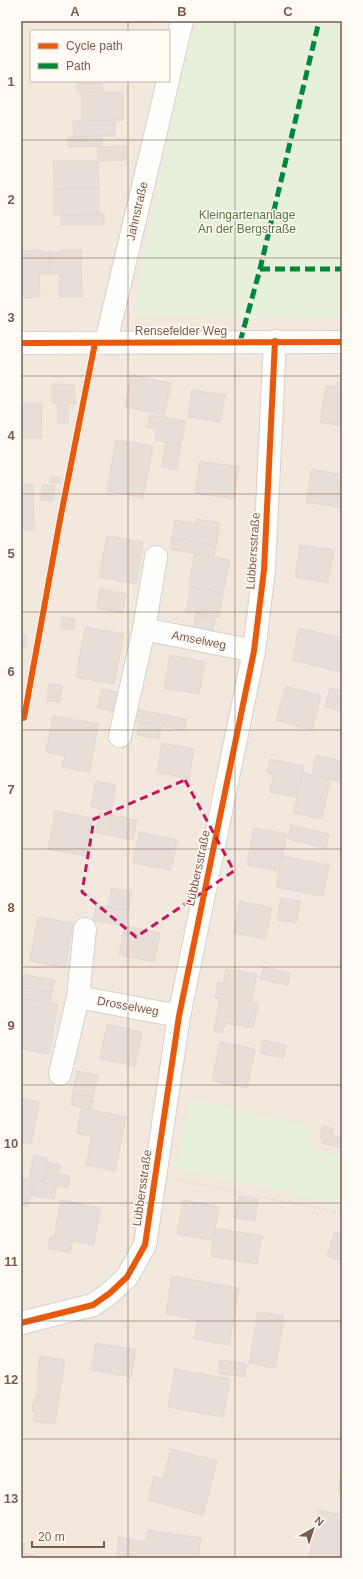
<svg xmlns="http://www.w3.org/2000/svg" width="363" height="1579" viewBox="0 0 363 1579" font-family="Helvetica,sans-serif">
<rect width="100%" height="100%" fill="#f9f5f0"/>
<path fill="#f2e8de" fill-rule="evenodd" d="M21,21H190L133,315L342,319V1558H21ZM31,31H169V81H31Z"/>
<g fill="#e7f0db">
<path d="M190,21H342V319L133,315Z"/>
<path d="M190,1098L313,1128L309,1149L342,1157V1205L176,1169Z"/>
</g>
<g fill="#e6ded7" stroke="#e2d8d2">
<path d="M77,81H123V82L77,83Z"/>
<rect x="77" y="83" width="25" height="9"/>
<path d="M82,92H123V120L82,121Z"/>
<path d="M73,121H115V136L74,137Z"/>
<path d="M102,136V146L68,147V137Z"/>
<path d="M126,146V160L98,161V147Z"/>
<path d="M53,161H98L99,188L54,189Z"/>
<path d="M99,188V214L54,215V189Z"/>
<path d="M104,214V225H61V215Z"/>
<path d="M40,250L41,252H49L50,274H39L40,297L21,298V251Z"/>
<path d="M60,250H81L82,297H59V274H50L49,252H60Z"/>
<path d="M131,375L171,383L164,415L125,407Z"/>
<path d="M338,382L342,383V426L320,422L326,386L337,387Z"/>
<path d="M52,384L75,385V404L68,403V423H58V403H52Z"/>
<path d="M192,390L225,395L220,422L188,417Z"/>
<path d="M21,403H42L41,438H21Z"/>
<path d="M150,415L185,421L181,445L155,440L157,429L147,427Z"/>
<path d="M116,440L153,446L143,498L107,491Z"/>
<path d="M166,442L181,445L176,470L162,467Z"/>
<path d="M200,461L239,467L233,499L195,493Z"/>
<path d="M312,469L342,475V508L306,502Z"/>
<path d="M51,477L60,478V483L50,482Z"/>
<path d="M21,484H33L34,530H21Z"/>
<path d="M43,484L55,486L53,501L40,500Z"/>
<path d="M197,519L220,523L216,546L172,537L175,520L196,524Z"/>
<path d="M107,536L143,542L136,584L99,577Z"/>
<path d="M172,537L216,546L214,557L170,549Z"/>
<path d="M300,545L334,550L328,583L295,577Z"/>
<path d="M195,553L230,560L223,593L189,586Z"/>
<path d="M191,587L223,593L219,617L186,611Z"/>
<path d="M100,589L126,594L122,613L97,608Z"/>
<path d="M196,614L215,618L212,632L193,628Z"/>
<path d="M62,617L75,619L73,630L61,628Z"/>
<path d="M85,627L124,634L114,684L76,677Z"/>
<path d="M299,628L342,638V672L292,660Z"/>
<rect x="21" y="635" width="5" height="12"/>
<path d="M170,655L205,662L199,694L164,688Z"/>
<path d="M49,684L62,685L60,702L47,701Z"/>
<path d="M286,686L321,696L312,730L276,720Z"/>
<path d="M330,688L342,691V711L325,707Z"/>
<path d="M102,689L120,693L117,712L98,708Z"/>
<path d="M134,709L186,719L184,730L132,721Z"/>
<path d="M53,716L98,724L90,772L62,767L65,756L46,752Z"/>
<path d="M140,722L161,726L159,739L137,735Z"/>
<path d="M162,743L194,749L189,779L157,772Z"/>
<path d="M316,755L342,761L339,781L312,775Z"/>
<path d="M270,759L304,766L297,797L270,792L274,774L267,773Z"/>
<path d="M302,773L330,779L322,819L294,813Z"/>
<path d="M96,781L116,785L111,811L91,807Z"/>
<path d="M55,811L92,818L86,856L48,849Z"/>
<path d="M100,812L112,815L108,835L96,832Z"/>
<path d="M112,815L137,820L133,840L108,835Z"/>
<path d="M291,825L329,834L326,848L288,839Z"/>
<path d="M254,828L287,834L279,871L247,865Z"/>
<path d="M139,832L177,840L171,870L133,863Z"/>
<path d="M282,856L329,865L323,896L276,887Z"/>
<path d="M112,888L132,892L128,911L108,907Z"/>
<path d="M281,898L301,901L296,923L277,920Z"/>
<path d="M240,901L272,908L265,939L234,933Z"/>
<path d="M96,905L128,911L125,926L93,920Z"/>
<path d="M38,917L73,923L65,968L30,961Z"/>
<path d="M125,926L160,933L154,962L119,955Z"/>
<path d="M263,967L290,973L288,985L260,979Z"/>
<path d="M226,969L257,974L251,1002L258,1003L253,1028L225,1023L223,1033L214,1031L220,999L215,998L218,983L223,984Z"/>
<path d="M21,974L54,980L52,992L21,987Z"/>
<path d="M21,987L52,992L50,1003L21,998Z"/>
<path d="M21,998L58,1004L49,1054L21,1049Z"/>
<path d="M107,1024L142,1032L135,1066L100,1059Z"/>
<path d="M263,1040L286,1045L283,1058L260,1053Z"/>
<path d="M220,1042L255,1049L247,1088L212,1081Z"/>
<path d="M77,1071L98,1075L93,1097L73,1093Z"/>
<path d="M73,1093L93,1097L91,1110L71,1105Z"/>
<path d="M21,1098L39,1102L31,1144L21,1142Z"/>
<path d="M81,1108L126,1117L115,1171L86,1165L92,1136L77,1133Z"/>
<path d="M323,1126L334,1129L332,1135L342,1138V1148L322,1143L323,1138H320Z"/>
<path d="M34,1155L48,1158L43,1182L29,1180Z"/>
<path d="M47,1162L60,1165L58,1173L70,1176L68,1188L43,1182Z"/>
<path d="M22,1178L34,1181L28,1206L21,1205Z"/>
<path d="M34,1181L57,1185L54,1199L31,1195Z"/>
<path d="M239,1196L258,1199L255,1221L235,1218Z"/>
<path d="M61,1200L101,1208L93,1245L54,1237Z"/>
<path d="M183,1200L219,1207L213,1240L177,1234Z"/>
<path d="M215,1228L262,1236L257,1264L211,1256Z"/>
<path d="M335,1232L342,1235V1261L327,1256Z"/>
<path d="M50,1236L73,1241L70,1253L48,1248Z"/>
<path d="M172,1276L239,1288L229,1345L194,1339L198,1320L166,1314Z"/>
<path d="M258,1312L284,1316L275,1368L249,1363Z"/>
<path d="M96,1343L136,1350L131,1377L91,1370Z"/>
<path d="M40,1356L65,1360L55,1424L34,1421L35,1411H32L34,1399H36L39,1379L37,1378Z"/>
<path d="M220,1360L246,1364L245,1377L218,1373Z"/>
<path d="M175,1369L230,1379L223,1417L168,1407Z"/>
<path d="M171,1449L217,1461L203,1515L148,1500L154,1476L163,1479Z"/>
<path d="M342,1470V1493L338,1492Z"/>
<path d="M318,1510L342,1515V1558H309Z"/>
<path d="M148,1530L201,1538L198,1558H116L119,1537L146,1542Z"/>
<path d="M21,1542L25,1543L23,1553L44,1558H21Z"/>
</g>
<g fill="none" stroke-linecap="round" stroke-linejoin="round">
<g stroke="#d7d1cb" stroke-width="24">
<g id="street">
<path d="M169,75L182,21"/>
<path d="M106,342L168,81"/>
<path d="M21,343L342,342"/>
<path d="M144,629L254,651"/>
<path d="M120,736L144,629L156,557"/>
<path d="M78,997L179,1016"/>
<path d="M60,1074L78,997L85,929"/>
<path d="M21,1323L93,1305L110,1293L127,1277L145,1245L179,1016L254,651L264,570L275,341"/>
</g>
</g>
<path stroke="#dcd5d0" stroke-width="2.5" stroke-dasharray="1 3" stroke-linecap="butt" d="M178,1180L342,1213"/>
<use href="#street" stroke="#fefefd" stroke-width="22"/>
<g stroke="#00873e" stroke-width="5" stroke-dasharray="10 5" stroke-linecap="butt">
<path d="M260,269H342"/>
<path d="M240,342L260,269L319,21"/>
</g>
<g stroke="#fffaf3" stroke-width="8">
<g id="cycleway">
<path d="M21,343L342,342"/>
<path d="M21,718H24L60,520L95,343"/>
<path d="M21,1323L93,1305L110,1293L127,1277L145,1245L179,1016L254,651L264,570L275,341"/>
</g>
</g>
<use href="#cycleway" stroke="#e8590c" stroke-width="6"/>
</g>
<path fill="none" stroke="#c2185b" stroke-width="3" stroke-dasharray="8 5" stroke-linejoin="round" d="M185,780L234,871L136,937L82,892L94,819Z"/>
<path fill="none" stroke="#7a5c4d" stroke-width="1" stroke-opacity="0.55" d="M128,21V31M235,21V1558M128,81V1558M21,140H342M21,258H342M21,376H342M21,494H342M21,612H342M21,730H342M21,849H342M21,967H342M21,1085H342M21,1203H342M21,1321H342M21,1439H342"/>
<g text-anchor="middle" stroke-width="3" stroke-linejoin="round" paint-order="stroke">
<g font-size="12" fill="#7a5c4d" stroke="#fffaf3">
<text transform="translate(137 211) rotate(-77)" y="4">Jahnstraße</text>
<text x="181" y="335">Rensefelder Weg</text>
<text transform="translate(253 551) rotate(-86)" y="4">Lübbersstraße</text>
<text transform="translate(199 640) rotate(11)" y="4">Amselweg</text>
<text transform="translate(198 868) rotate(-78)" y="4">Lübbersstraße</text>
<text transform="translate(128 1006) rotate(10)" y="4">Drosselweg</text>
<text transform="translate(142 1188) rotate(-82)" y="4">Lübbersstraße</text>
</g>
<g font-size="12" fill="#537a41" stroke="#fffaf3">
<text x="247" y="219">Kleingartenanlage<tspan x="247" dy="14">An der Bergstraße</tspan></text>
</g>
</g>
<rect width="363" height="1579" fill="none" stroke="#fffaf3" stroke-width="44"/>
<rect x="30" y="30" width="140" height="52" fill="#fffaf3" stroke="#cabbb1"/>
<rect x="38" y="43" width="20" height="6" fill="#e8590c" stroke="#cabbb1"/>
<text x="66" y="50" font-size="12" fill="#7a5c4d">Cycle path</text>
<rect x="38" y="63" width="20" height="6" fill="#00873e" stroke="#cabbb1"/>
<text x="66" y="70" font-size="12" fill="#7a5c4d">Path</text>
<g transform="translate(313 1529) rotate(39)" stroke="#fffaf3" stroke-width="3" paint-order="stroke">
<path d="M0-3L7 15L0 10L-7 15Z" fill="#7a5c4d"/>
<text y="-6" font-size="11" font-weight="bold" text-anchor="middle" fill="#7a5c4d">N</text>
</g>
<path d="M32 1541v6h72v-6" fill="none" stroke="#7a5c4d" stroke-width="2"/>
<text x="38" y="1541" font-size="12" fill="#7a5c4d" stroke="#fffaf3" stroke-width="3" paint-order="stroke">20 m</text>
<rect x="22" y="22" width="319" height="1535" fill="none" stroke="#7a5c4d" stroke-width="1.5"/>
<g font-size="13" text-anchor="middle" font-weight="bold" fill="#7a5c4d">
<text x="75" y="16">A</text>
<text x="182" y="16">B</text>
<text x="288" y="16">C</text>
<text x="11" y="86">1</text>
<text x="11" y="204">2</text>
<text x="11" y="322">3</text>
<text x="11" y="440">4</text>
<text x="11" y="558">5</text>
<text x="11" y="676">6</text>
<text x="11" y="794">7</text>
<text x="11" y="912">8</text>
<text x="11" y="1030">9</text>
<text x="11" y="1148">10</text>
<text x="11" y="1266">11</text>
<text x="11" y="1384">12</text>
<text x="11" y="1503">13</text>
</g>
</svg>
